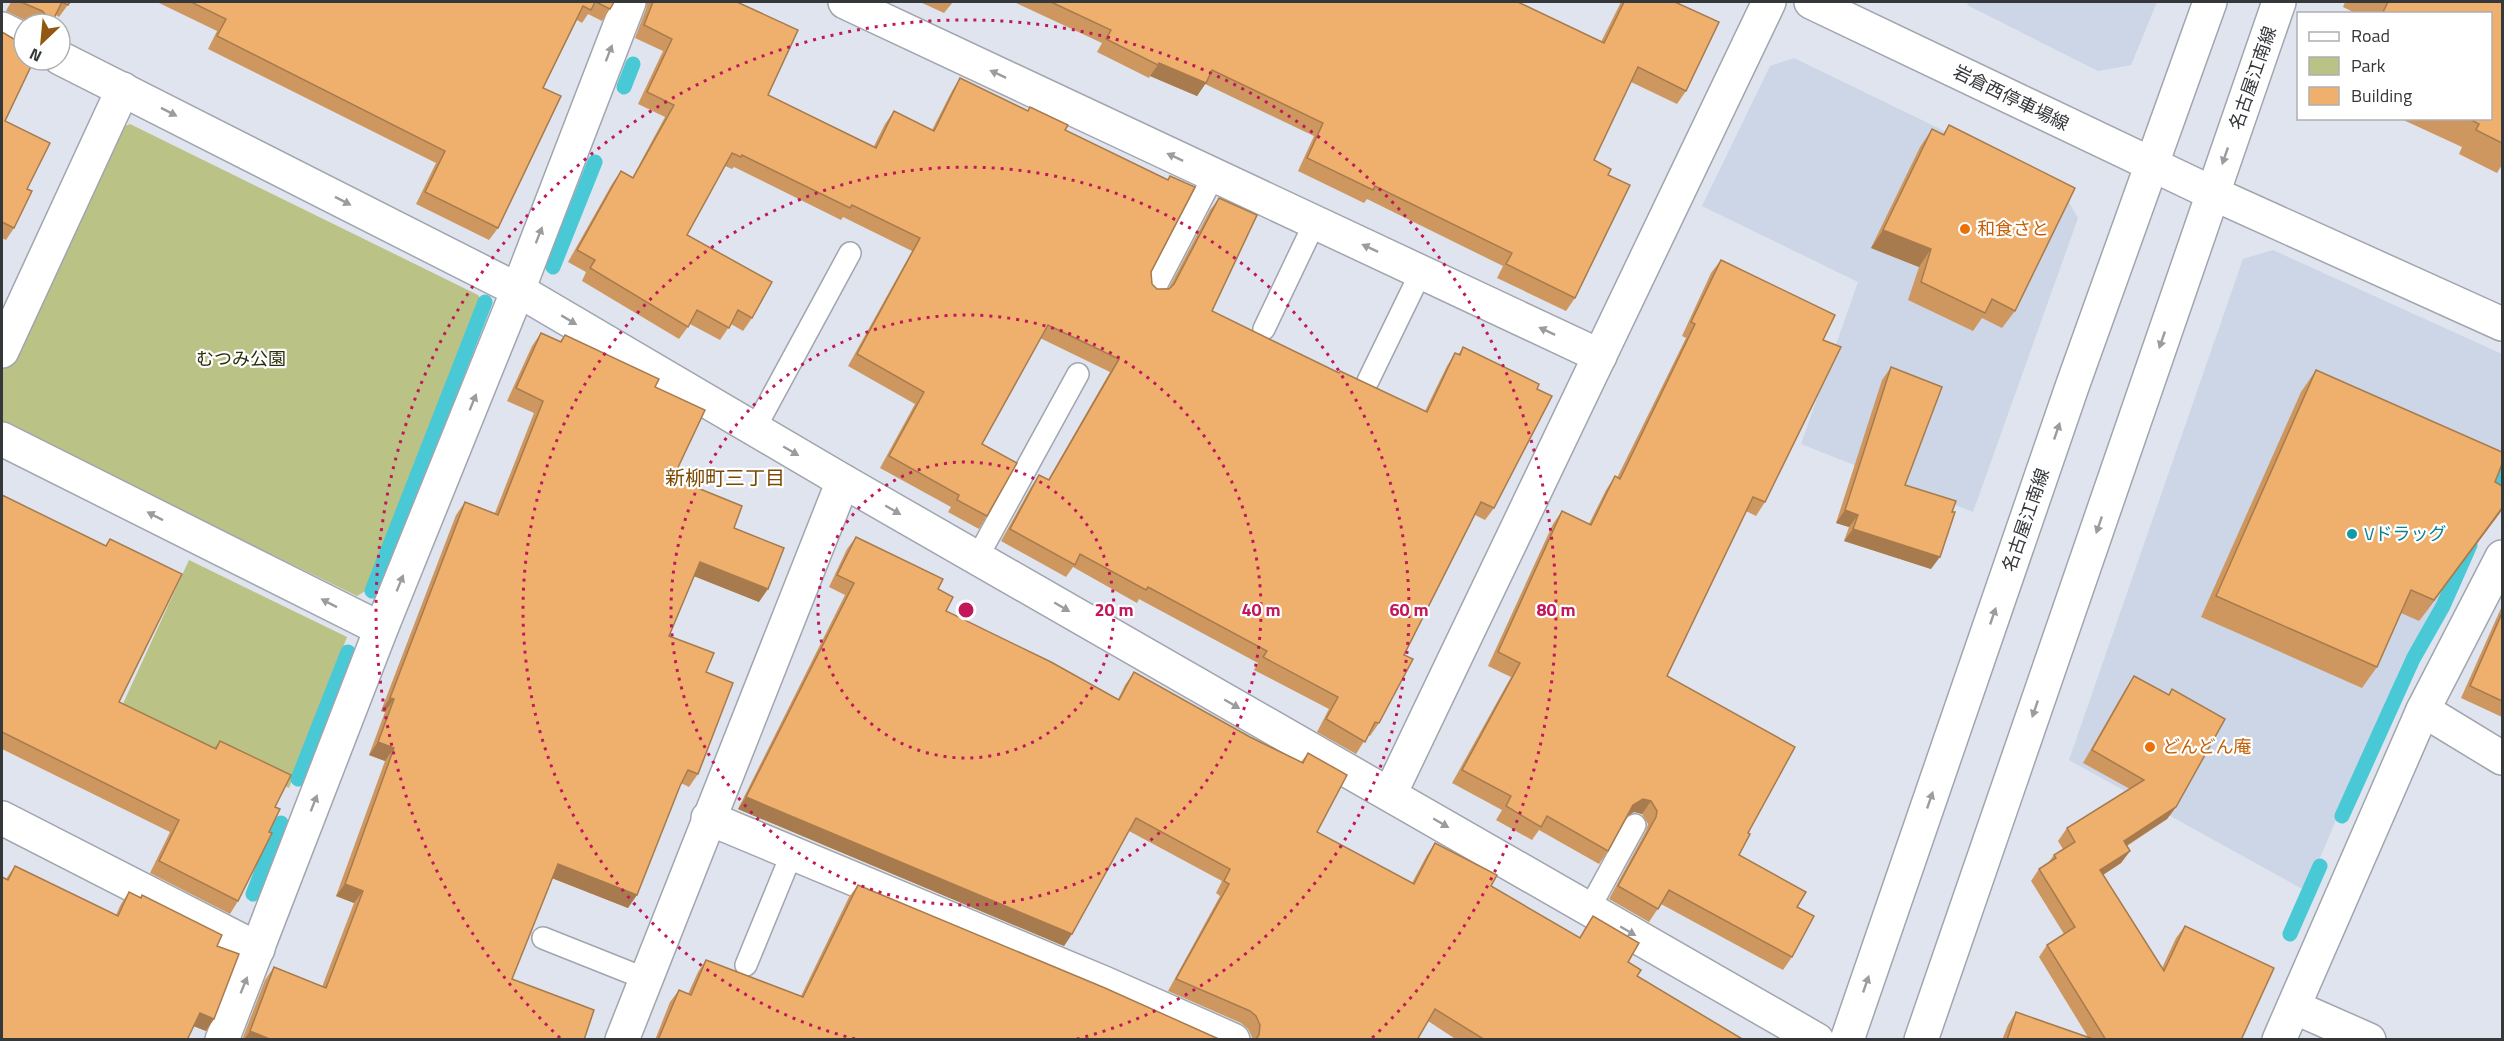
<svg xmlns="http://www.w3.org/2000/svg" width="2504" height="1041" viewBox="0 0 2504 1041" font-family="'Titillium Web','Noto Sans JP',sans-serif">
<rect width="100%" height="100%" fill="#dfe4ee"/>
<g fill="#cdd6e6">
<path d="M1969,2H2157L2131,65L2098,71L1967,5Z"/>
<path d="M1794,58L2060,187L2078,218L1973,512L1801,444L1858,282L1702,206L1770,66Z"/>
<path d="M2273,250L2502,354V455L2438,603L2404,659L2306,891L2069,760L2243,259Z"/>
</g>
<g fill="#bac285">
<path d="M130,124L478,295L482,301L367,590L357,596L2,423V346L106,134Z"/>
<path d="M189,560L347,637L289,788L121,708Z"/>
</g>
<g fill="none" stroke-linecap="round" stroke-linejoin="round">
<g stroke="#49c9d5" stroke-width="15">
<path d="M624,87L633,64"/>
<path d="M553,267L595,162"/>
<path d="M2490,502L2502,475"/>
<path d="M372,591L485,302"/>
<path d="M298,779L348,652"/>
<path d="M2342,816L2413,659L2443,606L2470,545"/>
<path d="M253,894L281,823"/>
<path d="M2290,934L2320,866"/>
</g>
<g stroke="#a0a5ae" stroke-width="24">
<g id="lane">
<path d="M1154,290L1214,175"/>
<path d="M1264,329L1315,222"/>
<path d="M1368,381L1421,272"/>
<path d="M754,430L850,253"/>
<path d="M977,558L1078,374"/>
<path d="M1589,909L1635,825"/>
<path d="M543,938L646,979"/>
<path d="M746,965L792,853"/>
</g>
</g>
<g stroke="#a0a5ae" stroke-width="36">
<g id="street">
<path d="M845,2L1600,356"/>
<path d="M2,29L24,40"/>
<path d="M60,58L518,290L843,481L1817,1040"/>
<path d="M2212,193L2502,324"/>
<path d="M2,351L123,89"/>
<path d="M2,439L381,629"/>
<path d="M2423,710L2502,758"/>
<path d="M1390,794L1769,2"/>
<path d="M2,818L258,949"/>
<path d="M708,818L1104,983L1233,1040"/>
<path d="M2294,1007L2369,1040"/>
<path d="M222,1040L381,629L518,290L629,2"/>
<path d="M622,1040L843,481"/>
<path d="M2279,1040L2423,710L2502,557"/>
</g>
</g>
<g stroke="#a0a5ae" stroke-width="36">
<path id="secondary" d="M1811,2L2212,193"/>
</g>
<g stroke="#a0a5ae" stroke-width="36">
<g id="primary">
<path d="M1847,1040L2073,384L2210,2"/>
<path d="M1921,1040L2279,2"/>
</g>
</g>
<use href="#lane" stroke="#fff" stroke-width="21"/>
<use href="#street" stroke="#fff" stroke-width="33"/>
<use href="#secondary" stroke="#fff" stroke-width="33"/>
<use href="#primary" stroke="#fff" stroke-width="33"/>
</g>
<g fill="#ce975f">
<path d="M11,2H70L59,17L56,15L51,24H33L6,11Z"/>
<path d="M157,2H614L610,9L602,21L588,14L582,23L577,20L543,88L498,228L489,240L416,204L436,163L208,49L217,31Z"/>
<path d="M647,2H737L768,95L874,146L885,124L894,111L932,130L952,91L960,78L1028,111L1030,107L1065,130L1167,180L1170,176L1151,272L1152,284L1157,289L1169,288L1210,210L1219,198L1212,311L1339,373L1425,411L1447,366L1455,353L1458,355L1463,347L1537,389L1494,508L1485,520L1475,515L1404,655L1379,723L1370,736L1368,735L1356,754L1317,732L1329,709L1254,670L1258,663L1139,599L1137,603L1073,567L1066,577L1001,541L1031,487L1039,475L1048,480L1110,372L1040,338L982,444L987,516L979,529L948,512L951,507L880,468L915,404L848,366L912,251L843,217L841,220L734,167L732,169L725,166L687,235L752,318L743,331L731,324L720,340L690,324L679,339L582,281L586,272L568,262L612,184L621,171L632,178L665,117L638,104L663,51L635,38L646,9Z"/>
<path d="M920,2H953L944,13Z"/>
<path d="M1014,2H1518L1601,42L1621,2H1675L1686,91L1677,104L1631,82L1594,160L1608,175L1575,298L1566,311L1497,278L1503,266L1367,199L1364,203L1298,171L1314,136L1205,84L1197,96L1150,76L1149,78L1097,52L1102,43Z"/>
<path d="M2345,2H2502V165L2497,173L2459,154L2462,147L2399,118H2490V14H2357L2343,7Z"/>
<path d="M2,32L5,121L27,189L14,228L6,240L2,238Z"/>
<path d="M1949,125L2015,311L2002,328L1982,318L1973,331L1908,300L1919,267L1871,248L1920,147L1932,129L1943,134Z"/>
<path d="M1721,260L1823,340L1765,502L1756,516L1746,511L1667,676L1748,833L1739,855L1797,907L1792,957L1783,970L1661,904L1649,922L1609,899L1646,831L1648,824L1642,814L1634,812L1627,817L1608,851L1599,864L1539,830L1532,840L1496,820L1502,810L1452,783L1511,677L1488,666L1553,524L1562,511L1589,524L1606,490L1615,476L1617,478L1686,338L1682,336L1711,273Z"/>
<path d="M541,333L560,341L565,335L655,387L673,478L734,528L759,602L694,576L669,636L706,672L698,774L689,787L681,783L628,908L552,878L512,979L584,1040H242L265,980L274,967L322,987L354,903L336,896L385,761L369,755L385,712L381,711L456,515L465,502L495,513L534,413L507,401L532,346Z"/>
<path d="M1891,367L1905,485L1931,569L1844,541L1849,527L1836,523L1882,380Z"/>
<path d="M2316,370L2495,482L2502,509L2419,621L2401,613L2377,667L2362,688L2201,617L2301,392Z"/>
<path d="M2,495L105,546L110,539L119,702L214,748L220,741L275,807L269,832L238,901L230,914L150,873L170,832L2,749Z"/>
<path d="M856,537L938,589L946,611L1118,699L1125,685L1134,672L1250,737L1301,762L1308,753L1317,832L1412,883L1427,855L1435,843L1491,886L1579,938L1593,916L1628,962L1637,976L1744,1040H1457L1428,1021L1417,1040H1251L1252,1037L1248,1029L1241,1023L1168,991L1220,896L1216,893L1222,881L1129,831L1072,934L1064,946L738,809L845,595L829,587L847,549Z"/>
<path d="M2502,606V717L2461,698Z"/>
<path d="M2134,676L2168,695L2172,689L2176,807L2167,819L2127,846L2130,851L2121,863L2103,875L2162,968L2176,938L2185,926L2241,1040H2002L2008,1025L2016,1012L2088,1037L2039,957L2047,945L2064,934L2031,881L2039,869L2048,863L2054,855L2063,849L2058,841L2067,828L2130,789L2083,763L2126,688Z"/>
<path d="M15,866L116,915L121,904L129,892L140,898L142,895L217,946L214,1019L206,1031L193,1026L6,879Z"/>
<path d="M858,885L1221,1040H655L670,1002L679,990L688,994L698,972L706,960L801,996L849,897Z"/>
</g>
<g fill="#a77b4d">
<path d="M1159,63L1206,83L1197,96L1150,76Z"/>
<path d="M1883,230L1931,249L1919,267L1871,248Z"/>
<path d="M2502,508L2500,513L2419,621L2434,600Z"/>
<path d="M1845,510L1858,515L1849,527L1836,523Z"/>
<path d="M1853,529L1940,557L1931,569L1844,541Z"/>
<path d="M700,562L768,589L759,602L691,575Z"/>
<path d="M390,698L394,699L385,712L381,711Z"/>
<path d="M378,742L394,748L385,761L369,755Z"/>
<path d="M746,797L1072,934L1064,946L738,809Z"/>
<path d="M1643,799L1651,801L1642,814L1634,812L1624,818L1633,805Z"/>
<path d="M2176,807L2167,819L2115,853L2124,841Z"/>
<path d="M2130,851L2121,863L2092,882L2100,870Z"/>
<path d="M558,864L637,895L628,908L549,877Z"/>
<path d="M345,884L363,891L354,903L336,896Z"/>
<path d="M200,1013L214,1019L206,1031L191,1025Z"/>
<path d="M250,1031L272,1040H244Z"/>
</g>
<g fill="#efb06e" stroke="#a77b4d" stroke-width="1.5">
<path d="M21,2H70L68,5L62,2L51,24L48,17L42,11Z"/>
<path d="M191,2H595L591,10L583,6L543,88L561,96L498,228L425,192L445,151L217,36L226,19Z"/>
<path d="M596,2H614L610,9Z"/>
<path d="M653,2H737L798,30L768,95L876,148L894,111L934,131L960,78L1028,111L1030,107L1068,125L1065,130L1168,180L1170,176L1195,187L1151,272L1152,284L1157,289H1169L1174,284L1219,198L1257,215L1212,311L1339,373L1340,371L1427,412L1455,353L1460,355L1463,347L1539,384L1537,389L1552,396L1494,508L1481,502L1404,655L1413,659L1379,723L1375,722L1365,742L1326,719L1338,697L1263,657L1267,651L1148,587L1146,590L1080,554L1075,565L1010,529L1039,475L1049,480L1119,359L1048,325L982,444L1017,463L987,516L957,500L959,495L889,456L924,392L857,354L920,238L852,205L850,208L742,155L741,157L732,153L687,235L772,282L752,318L738,310L729,328L697,310L688,327L590,268L595,260L577,250L621,171L633,178L674,105L647,92L672,39L644,25Z"/>
<path d="M1051,2H1518L1604,43L1624,2H1675L1719,22L1686,91L1638,67L1594,160L1611,169L1608,175L1630,185L1575,298L1506,264L1512,253L1375,186L1373,190L1307,158L1323,123L1212,70L1206,83L1159,63L1158,65L1106,39L1111,30Z"/>
<path d="M2388,2H2502V143L2476,130L2479,124L2468,118H2490V14H2382Z"/>
<path d="M2,32L24,45V60H34L5,121L50,143L27,189L32,191L14,228L2,222Z"/>
<path d="M1949,125L2075,188L2015,311L1992,299L1985,313L1921,282L1931,249L1883,230L1932,129L1944,135Z"/>
<path d="M1721,260L1835,315L1823,340L1841,347L1765,502L1753,497L1667,676L1795,747L1748,833L1750,834L1739,855L1806,892L1797,907L1814,916L1792,957L1669,890L1658,909L1618,886L1656,817L1657,811L1651,801L1643,799L1633,805L1608,851L1547,816L1541,827L1506,806L1511,796L1462,770L1520,663L1498,652L1562,511L1591,525L1615,476L1620,479L1695,324L1691,322Z"/>
<path d="M541,333L561,342L565,335L659,379L655,387L705,410L673,478L742,506L734,528L784,548L768,589L700,562L669,636L714,653L706,672L733,683L698,774L688,770L680,786L637,895L558,864L512,979L594,1010L584,1040H272L250,1031L274,967L326,988L363,891L345,884L394,748L378,742L394,699L390,698L465,502L498,515L543,401L516,388Z"/>
<path d="M1891,367L1942,387L1905,485L1956,501L1952,512H1955L1940,557L1853,529L1858,515L1845,510Z"/>
<path d="M2316,370L2502,452V464L2495,482L2502,486V508L2434,600L2411,590L2377,667L2216,596Z"/>
<path d="M2,495L106,546L110,539L182,574L119,702L216,749L220,741L291,775L275,807L280,809L269,832L272,833L238,901L159,861L179,820L2,732Z"/>
<path d="M856,537L943,579L938,589L953,597L946,611L1051,662L1119,700L1134,672L1250,737L1303,763L1308,753L1347,775L1317,832L1414,884L1435,843L1497,875L1491,886L1580,938L1593,916L1639,943L1628,962L1641,970L1637,976L1744,1040H1485L1435,1009L1417,1040H1255L1259,1035L1260,1025L1256,1016L1250,1011L1176,979L1229,884L1224,881L1230,869L1136,818L1072,934L746,797L854,583L837,575Z"/>
<path d="M2502,613V701L2470,686Z"/>
<path d="M2134,676L2169,695L2172,689L2225,719L2176,807L2124,841L2130,851L2100,870L2164,971L2185,926L2274,968L2241,1040H2106L2047,945L2075,927L2039,869L2056,858L2054,855L2075,842L2067,828L2144,780L2092,750Z"/>
<path d="M15,866L118,916L129,892L141,898L142,895L222,935L217,946L239,954L214,1019L200,1013L187,1040H2V877L8,880Z"/>
<path d="M858,885L1105,988L1221,1040H658L679,990L691,995L706,960L803,997Z"/>
<path d="M2016,1012L2096,1040H2007Z"/>
</g>
<defs><path id="oneway-solid" d="M-6-.8H1V-3.2L6.5 0L1 3.2V.8H-6Z" transform="scale(1.5)"/></defs>
<g fill="#9a9c9d">
<use href="#oneway-solid" transform="translate(609 53) rotate(-69)"/>
<use href="#oneway-solid" transform="translate(998 74) rotate(-155)"/>
<use href="#oneway-solid" transform="translate(169 112) rotate(27)"/>
<use href="#oneway-solid" transform="translate(2225 156) rotate(109)"/>
<use href="#oneway-solid" transform="translate(1175 157) rotate(-155)"/>
<use href="#oneway-solid" transform="translate(343 201) rotate(27)"/>
<use href="#oneway-solid" transform="translate(539 235) rotate(-69)"/>
<use href="#oneway-solid" transform="translate(1370 248) rotate(-155)"/>
<use href="#oneway-solid" transform="translate(569 320) rotate(31)"/>
<use href="#oneway-solid" transform="translate(1547 331) rotate(-155)"/>
<use href="#oneway-solid" transform="translate(2162 340) rotate(109)"/>
<use href="#oneway-solid" transform="translate(473 402) rotate(-68)"/>
<use href="#oneway-solid" transform="translate(2057 431) rotate(-71)"/>
<use href="#oneway-solid" transform="translate(791 451) rotate(30)"/>
<use href="#oneway-solid" transform="translate(893 510) rotate(30)"/>
<use href="#oneway-solid" transform="translate(155 516) rotate(-153)"/>
<use href="#oneway-solid" transform="translate(2099 525) rotate(109)"/>
<use href="#oneway-solid" transform="translate(400 583) rotate(-68)"/>
<use href="#oneway-solid" transform="translate(329 603) rotate(-153)"/>
<use href="#oneway-solid" transform="translate(1062 607) rotate(30)"/>
<use href="#oneway-solid" transform="translate(1993 616) rotate(-71)"/>
<use href="#oneway-solid" transform="translate(1232 704) rotate(30)"/>
<use href="#oneway-solid" transform="translate(2035 709) rotate(109)"/>
<use href="#oneway-solid" transform="translate(1930 800) rotate(-71)"/>
<use href="#oneway-solid" transform="translate(314 803) rotate(-69)"/>
<use href="#oneway-solid" transform="translate(1441 823) rotate(30)"/>
<use href="#oneway-solid" transform="translate(1628 931) rotate(30)"/>
<use href="#oneway-solid" transform="translate(1866 984) rotate(-71)"/>
<use href="#oneway-solid" transform="translate(244 985) rotate(-68)"/>
</g>
<g fill="none" stroke="#c2185b" stroke-width="3" stroke-dasharray="3 6">
<circle cx="966" cy="610" r="148"/>
<circle cx="966" cy="610" r="295"/>
<path d="M855 1039A443 443 0 1 1 1077 1039"/>
<path d="M560 1038A590 590 0 1 1 1372 1038"/>
</g>
<g fill="#e8710a" stroke="#fff" stroke-width="2">
<circle cx="1965" cy="229" r="6"/>
<circle cx="2150" cy="747" r="6"/>
</g>
<circle fill="#0f9aa8" stroke="#fff" stroke-width="2" cx="2352" cy="534" r="6"/>
<g text-anchor="middle" stroke-width="4.5" stroke-linejoin="round" paint-order="stroke">
<g font-size="18" fill="#35383b" stroke="#fff">
<text transform="translate(2253 78) rotate(-71)" y="6">名古屋江南線</text>
<text transform="translate(2011 98) rotate(26)" y="6">岩倉西停車場線</text>
<text transform="translate(2026 520) rotate(-71)" y="6">名古屋江南線</text>
</g>
<g font-size="18" fill="#c56008" stroke="#fff" text-anchor="start">
<text x="1977" y="235">和食さと</text>
<text x="2162" y="753">どんどん庵</text>
</g>
<g font-size="18" fill="#2b2f09" stroke="#fff">
<text x="241" y="365">むつみ公園</text>
</g>
<g font-size="18" fill="#0d838f" stroke="#fff" text-anchor="start">
<text x="2364" y="540">Vドラッグ</text>
</g>
<g font-size="20" fill="#7c4903" stroke="#fff">
<text x="725" y="485">新柳町三丁目</text>
</g>
</g>
<circle cx="966" cy="610" r="9" fill="#c2185b" stroke="#fff" stroke-width="3"/>
<g font-size="18" text-anchor="middle" font-weight="bold" fill="#c2185b" stroke="#fff" stroke-width="4.5" stroke-linejoin="round" paint-order="stroke">
<text x="1114" y="616">20 m</text>
<text x="1261" y="616">40 m</text>
<text x="1409" y="616">60 m</text>
<text x="1556" y="616">80 m</text>
</g>
<rect width="2504" height="1041" fill="none" stroke="#35383b" stroke-width="6"/>
<rect x="2297" y="12" width="195" height="108" fill="#ffffff" stroke="#aeafb1" stroke-width="1.5"/>
<rect x="2309" y="32" width="30" height="9" fill="#ffffff" stroke="#aeafb1" stroke-width="1.5"/>
<text x="2351" y="42" font-size="18" fill="#35383b">Road</text>
<rect x="2309" y="57" width="30" height="18" fill="#bac285" stroke="#aeafb1" stroke-width="1.5"/>
<text x="2351" y="72" font-size="18" fill="#35383b">Park</text>
<rect x="2309" y="87" width="30" height="18" fill="#efb06e" stroke="#aeafb1" stroke-width="1.5"/>
<text x="2351" y="102" font-size="18" fill="#35383b">Building</text>
<g transform="translate(42 42) rotate(206)"><circle r="28" fill="#ffffff" stroke="#aeafb1" stroke-width="1.5"/>
<path d="M0-4.5L10 22L0 15L-10 22Z" fill="#905810"/>
<text y="-9" font-size="16" font-weight="bold" text-anchor="middle" fill="#35383b">N</text>
</g>
</svg>
